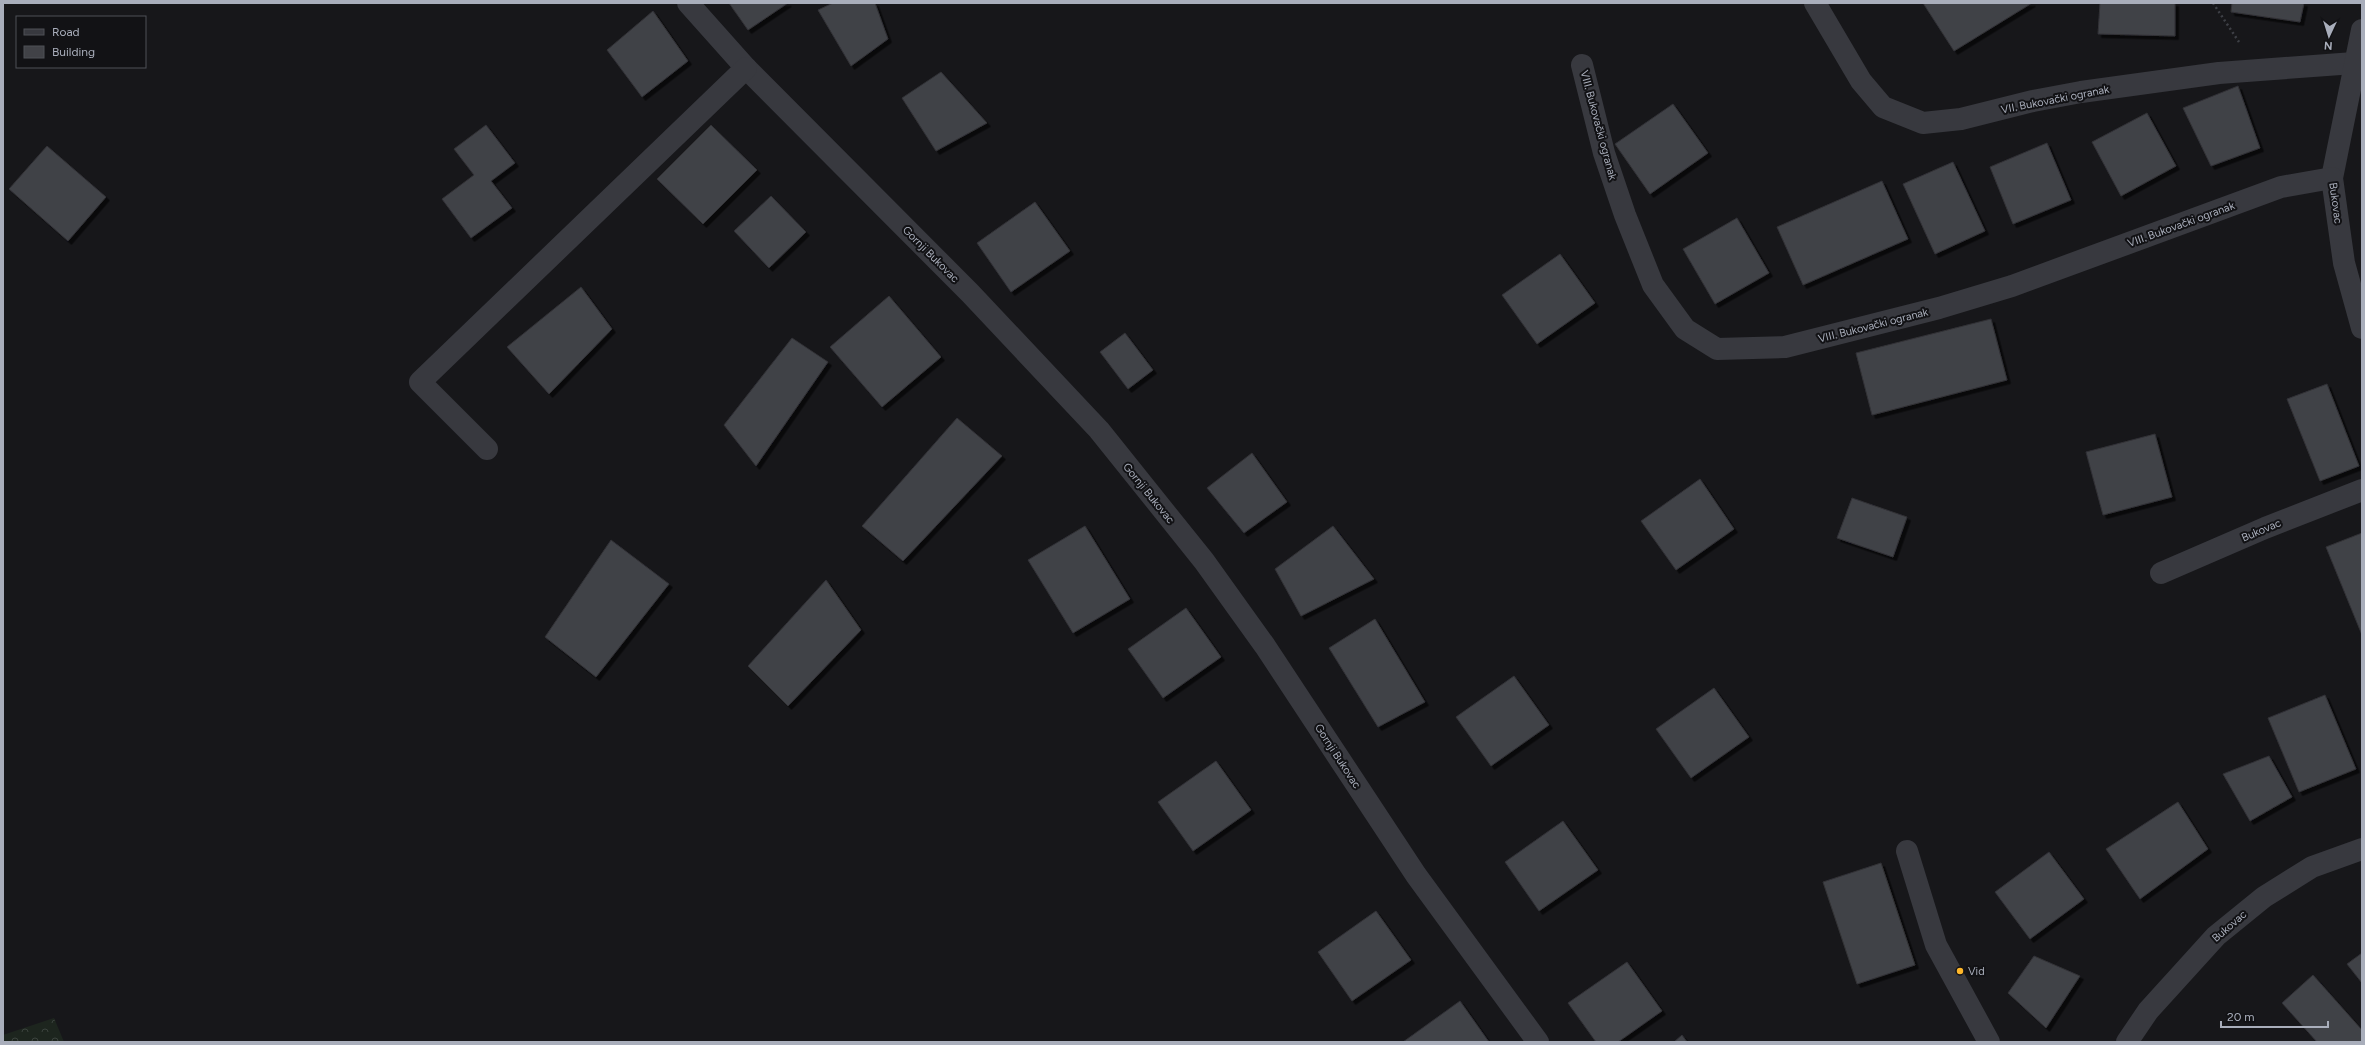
<svg xmlns="http://www.w3.org/2000/svg" width="2365" height="1045" viewBox="0 0 2365 1045" font-family="Figtree,sans-serif">
<defs>
<pattern id="forest-crowns" width="20" height="18" patternUnits="userSpaceOnUse"><rect width="20" height="18" fill="#1d251e"/><path d="M2 6a3 3 0 1 1 6 0M12 15a3 3 0 1 1 6 0" fill="none" stroke="#3b423d"/></pattern>
<filter id="shadow"><feDropShadow dx="3.5" dy="3.5" stdDeviation="0" flood-color="#0009"/></filter>
</defs>
<rect width="100%" height="100%" fill="#17171a"/>
<path fill="url(#forest-crowns)" d="M54,1018L64,1042H3V1035Z"/>
<g fill="#414247" stroke="#313136" filter="url(#shadow)">
<path d="M729,3H788L748,30Z"/>
<path d="M833,3H875L888,39L851,66L818,10Z"/>
<path d="M1923,3H2032L1954,51Z"/>
<path d="M2100,3H2175V36L2098,34Z"/>
<path d="M2232,3H2304L2300,22L2231,12Z"/>
<path d="M653,11L688,61L642,97L607,50Z"/>
<path d="M941,72L987,123L936,151L902,98Z"/>
<path d="M2238,86L2260,148L2211,166L2183,108Z"/>
<path d="M1673,104L1708,153L1650,194L1615,144Z"/>
<path d="M2147,113L2176,166L2121,196L2092,142Z"/>
<path d="M486,125L515,163L491,181L512,208L471,238L442,199L474,175L454,149Z"/>
<path d="M711,125L757,170L703,224L657,179Z"/>
<path d="M2047,143L2071,200L2013,224L1990,167Z"/>
<path d="M47,146L106,197L68,241L9,189Z"/>
<path d="M1953,162L1985,231L1935,254L1903,184Z"/>
<path d="M1882,181L1908,239L1803,285L1777,227Z"/>
<path d="M771,196L806,232L769,268L734,231Z"/>
<path d="M1035,202L1070,251L1011,292L977,243Z"/>
<path d="M1737,218L1769,273L1715,304L1683,249Z"/>
<path d="M1560,254L1595,303L1537,344L1502,295Z"/>
<path d="M581,287L612,329L549,394L507,347Z"/>
<path d="M889,296L941,357L882,407L830,347Z"/>
<path d="M1991,319L2007,380L1872,415L1856,353Z"/>
<path d="M1125,333L1153,370L1128,389L1100,352Z"/>
<path d="M792,338L828,362L756,466L724,425Z"/>
<path d="M2327,384L2359,466L2320,481L2287,399Z"/>
<path d="M957,418L1002,456L903,561L862,526Z"/>
<path d="M2155,434L2172,497L2103,515L2086,452Z"/>
<path d="M1252,453L1287,502L1244,533L1207,488Z"/>
<path d="M1700,479L1734,529L1676,570L1641,521Z"/>
<path d="M1852,498L1907,517L1893,557L1837,538Z"/>
<path d="M1085,526L1130,599L1073,633L1028,560Z"/>
<path d="M1333,526L1374,579L1301,616L1275,569Z"/>
<path d="M2362,533V635L2326,547Z"/>
<path d="M611,540L669,584L596,677L545,637Z"/>
<path d="M826,580L861,630L788,706L748,666Z"/>
<path d="M1186,608L1221,657L1163,698L1128,649Z"/>
<path d="M1375,619L1425,702L1378,727L1329,648Z"/>
<path d="M1514,676L1549,725L1491,766L1456,717Z"/>
<path d="M1714,688L1749,737L1691,778L1656,729Z"/>
<path d="M2325,695L2356,769L2299,792L2268,718Z"/>
<path d="M2269,756L2292,797L2250,821L2223,774Z"/>
<path d="M1216,761L1251,810L1193,851L1158,802Z"/>
<path d="M2178,802L2208,849L2140,899L2106,849Z"/>
<path d="M1563,821L1598,870L1539,911L1505,862Z"/>
<path d="M2049,852L2084,899L2030,939L1995,892Z"/>
<path d="M1881,863L1915,965L1857,984L1823,882Z"/>
<path d="M1376,911L1411,960L1352,1001L1318,952Z"/>
<path d="M2362,953V983L2347,964Z"/>
<path d="M2034,956L2080,976L2046,1028L2008,993Z"/>
<path d="M1627,962L1662,1011L1618,1042H1596L1568,1003Z"/>
<path d="M2313,975L2362,1030V1042H2317L2282,1003Z"/>
<path d="M1460,1001L1489,1042H1403Z"/>
<path d="M1682,1035L1687,1042H1674Z"/>
</g>
<g fill="none" stroke-linecap="round" stroke-linejoin="round">
<path stroke="#3e4046" stroke-width="2.5" stroke-dasharray="2 3" stroke-linecap="butt" d="M2213,3L2239,42"/>
<g stroke="#38393f" stroke-width="22">
<path d="M688,3L746,68L970,293L1099,430L1204,561L1265,646L1416,875L1538,1042"/>
<path d="M1815,3L1861,81L1883,107L1923,123L1961,119L2033,101L2081,92L2219,73L2354,63"/>
<path d="M2362,30L2332,178L2344,263L2362,328"/>
<path d="M1582,65L1604,153L1625,215L1653,285L1685,329L1717,349L1785,347L1939,308L2012,286L2281,187L2332,178"/>
<path d="M487,449L420,382L746,68"/>
<path d="M2161,573L2265,528L2362,490"/>
<path d="M1907,851L1936,945L1989,1042"/>
<path d="M2127,1042L2148,1011L2216,936L2264,897L2312,867L2362,849"/>
</g>
</g>
<circle fill="#ffb72a" stroke="#121215" stroke-width="1.5" cx="1960" cy="971" r="4"/>
<g text-anchor="middle" stroke-width="4" stroke-linejoin="round" paint-order="stroke">
<g font-size="11" fill="#a9aebb" stroke="#121215">
<text transform="translate(2055 99) rotate(-11)" y="4">VII. Bukovački ogranak</text>
<text transform="translate(1599 125) rotate(75)" y="4">VIII. Bukovački ogranak</text>
<text transform="translate(2336 203) rotate(82)" y="4">Bukovac</text>
<text transform="translate(2181 224) rotate(-20)" y="4">VIII. Bukovački ogranak</text>
<text transform="translate(931 254) rotate(45)" y="4">Gornji Bukovac</text>
<text transform="translate(1873 325) rotate(-14)" y="4">VIII. Bukovački ogranak</text>
<text transform="translate(1149 493) rotate(51)" y="4">Gornji Bukovac</text>
<text transform="translate(2261 530) rotate(-23)" y="4">Bukovac</text>
<text transform="translate(1338 756) rotate(57)" y="4">Gornji Bukovac</text>
<text transform="translate(2229 926) rotate(-41)" y="4">Bukovac</text>
</g>
<g font-size="11" fill="#a9aebb" stroke="#121215" text-anchor="start">
<text x="1968" y="975">Vid</text>
</g>
</g>
<rect width="2365" height="1045" fill="none" stroke="#a9aebb" stroke-width="8"/>
<rect x="16" y="16" width="130" height="52" fill="#121215" stroke="#4e5057"/>
<rect x="24" y="29" width="20" height="6" fill="#38393f" stroke="#4e5057"/>
<text x="52" y="36" font-size="12" fill="#a9aebb">Road</text>
<rect x="24" y="46" width="20" height="12" fill="#414247" stroke="#4e5057"/>
<text x="52" y="56" font-size="12" fill="#a9aebb">Building</text>
<g transform="translate(2329 36) rotate(184)" stroke="#121215" stroke-width="3" paint-order="stroke">
<path d="M0-3L7 15L0 10L-7 15Z" fill="#a9aebb"/>
<text y="-6" font-size="11" font-weight="bold" text-anchor="middle" fill="#a9aebb">N</text>
</g>
<path d="M2221 1021v6h107v-6" fill="none" stroke="#a9aebb" stroke-width="2"/>
<text x="2227" y="1021" font-size="12" fill="#a9aebb" stroke="#121215" stroke-width="3" paint-order="stroke">20 m</text>
</svg>
